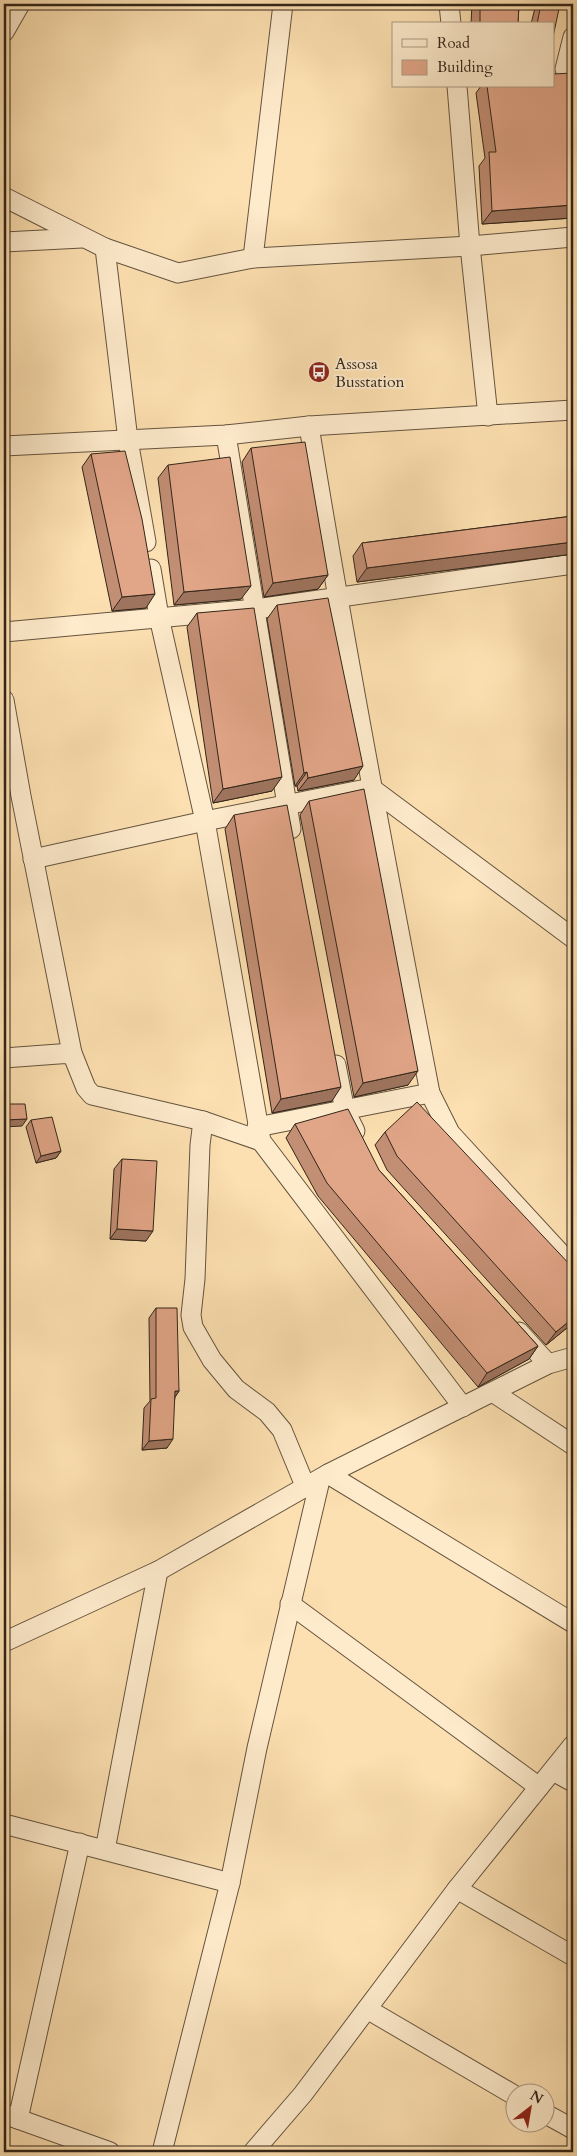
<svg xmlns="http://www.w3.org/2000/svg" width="577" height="2156" viewBox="0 0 577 2156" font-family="Cardo,serif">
<rect width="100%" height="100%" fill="#fde0b1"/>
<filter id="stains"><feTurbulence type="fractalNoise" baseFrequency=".004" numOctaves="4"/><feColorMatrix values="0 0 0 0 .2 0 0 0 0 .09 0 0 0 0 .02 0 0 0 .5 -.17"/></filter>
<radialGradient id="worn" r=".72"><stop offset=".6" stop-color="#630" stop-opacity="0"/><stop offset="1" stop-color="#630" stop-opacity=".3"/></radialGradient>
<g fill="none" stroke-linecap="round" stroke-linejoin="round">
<g stroke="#65543f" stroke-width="21">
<g id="minor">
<path d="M449,4L451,24"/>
<path d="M4,32L20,4"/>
<path d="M565,69L573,37"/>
<path d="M457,86L470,246L488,416"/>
<path d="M4,197L105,248L178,273L253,258L470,246L573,237"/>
<path d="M4,242L82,238"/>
<path d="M105,248L128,440L146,542"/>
<path d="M253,258L283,4"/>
<path d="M309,426C345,649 387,871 430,1093L450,1133L573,1267"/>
<path d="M226,435L291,829"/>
<path d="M4,446L226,435L309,426L573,410"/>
<path d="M151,569L159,617L205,821L261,1141L463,1407"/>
<path d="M4,632L256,609L573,564"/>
<path d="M4,700L21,796L72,1053"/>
<path d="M33,859L205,821L371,788L573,938"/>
<path d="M4,1058L72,1053L86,1088L92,1095L203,1121L261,1141"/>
<path d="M336,1065L345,1111L355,1131"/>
<path d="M203,1121L200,1145L195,1279L191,1315L193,1327L212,1360L236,1389L267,1412L282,1430L306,1488"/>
<path d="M257,1127L430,1093"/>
<path d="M519,1332L548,1364"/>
<path d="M494,1393L573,1445"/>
<path d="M328,1474L573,1623"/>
<path d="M290,1604L539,1787"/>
<path d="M4,1642L158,1571L328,1474L548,1364L573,1357"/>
<path d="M553,1771L573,1782"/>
<path d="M4,1824L230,1883"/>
<path d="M105,1850L158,1571"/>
<path d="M457,1889L573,1956"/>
<path d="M367,2009L514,2095"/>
<path d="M544,2113L573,2129"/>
<path d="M4,2114L110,2152"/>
<path d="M18,2119L80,1843"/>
<path d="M162,2152L230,1883L257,1748L320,1480"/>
<path d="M253,2152L303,2094L457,1889L573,1745"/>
</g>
</g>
<use href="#minor" stroke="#feebcc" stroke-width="19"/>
</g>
<g fill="#c28e74" stroke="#322519">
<path d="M472,4H519L518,24H471Z"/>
<path d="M536,4H560L553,24H531Z"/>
<path d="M481,86H553L573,218L482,224L479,166L485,158L476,93Z"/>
<path d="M251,448L328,575L318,589L264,597L242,462Z"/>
<path d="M91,454L146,608L112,611L82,467Z"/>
<path d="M168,465L241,599L174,605L158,478Z"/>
<path d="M573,516V554L357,582L353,556L362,543Z"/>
<path d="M277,605L354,780L298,791L297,786H295L267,619Z"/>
<path d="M197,613L272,791L213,803L187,627Z"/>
<path d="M309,801L408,1085L354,1097L300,815Z"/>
<path d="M234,815L332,1101L272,1113L225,829Z"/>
<path d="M31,1120L61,1151L56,1158L36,1163L26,1127Z"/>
<path d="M295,1124L379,1170L538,1346L529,1359L478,1387L318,1196L286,1138Z"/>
<path d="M385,1132L573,1323L546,1345L387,1170L375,1145Z"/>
<path d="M122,1159L146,1241L110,1239L114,1169Z"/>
<path d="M156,1308L179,1391L175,1397L167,1448L142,1450L144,1408L150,1401L149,1318Z"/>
</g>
<g fill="#9e745e" stroke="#322519">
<path d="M573,205V218L482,224L492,211Z"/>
<path d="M573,542V554L357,582L367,568Z"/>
<path d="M328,575L318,589L264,597L273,583Z"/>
<path d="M251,586L241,599L174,605L184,592Z"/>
<path d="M155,594L146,608L112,611L122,597Z"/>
<path d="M363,766L354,780L298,791L308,778Z"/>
<path d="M307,772L297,786H295L304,773Z"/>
<path d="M282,777L272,791L213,803L223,789Z"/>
<path d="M418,1071L408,1085L354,1097L363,1083Z"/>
<path d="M341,1087L332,1101L272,1113L281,1099Z"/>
<path d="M27,1119L22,1126L4,1127V1120Z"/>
<path d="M61,1151L56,1158L36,1163L41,1156Z"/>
<path d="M117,1229L153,1231L146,1241L110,1239Z"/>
<path d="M573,1318V1323L546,1345L556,1332Z"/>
<path d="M538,1346L529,1359L478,1387L487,1373Z"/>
<path d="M175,1391H179L173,1400Z"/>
<path d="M173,1439L167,1448L142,1450L149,1441Z"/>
</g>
<g fill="#e1a587" stroke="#322519">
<path d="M480,4H519L518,24H480Z"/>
<path d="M541,4H560L553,37V24H537Z"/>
<path d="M573,73V205L492,211L489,152H496L487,86H553V74Z"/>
<path d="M305,442L328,575L273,583L251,448Z"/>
<path d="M125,451L142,519L155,594L122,597L91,454Z"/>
<path d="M230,457L251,586L184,592L168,465Z"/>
<path d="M573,516V542L367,568L362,543Z"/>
<path d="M328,598L363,766L308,778L307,772L304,773L277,605Z"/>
<path d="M254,608L282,777L223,789L197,613Z"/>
<path d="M364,789L418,1071L363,1083L309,801Z"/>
<path d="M287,805L341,1087L281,1099L234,815Z"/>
<path d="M417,1102L573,1268V1318L556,1332L397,1156L385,1132Z"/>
<path d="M4,1104H25L27,1119L4,1120Z"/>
<path d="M348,1109L379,1170L538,1346L487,1373L327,1183L295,1124Z"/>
<path d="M52,1117L61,1151L41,1156L31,1120Z"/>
<path d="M122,1159L157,1161L153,1231L117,1229Z"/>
<path d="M156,1308H177L179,1391H175L173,1439L149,1441L151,1399L156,1398Z"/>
</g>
<defs>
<g id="bus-disc" transform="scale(1.125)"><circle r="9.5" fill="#8f2418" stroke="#feebcc"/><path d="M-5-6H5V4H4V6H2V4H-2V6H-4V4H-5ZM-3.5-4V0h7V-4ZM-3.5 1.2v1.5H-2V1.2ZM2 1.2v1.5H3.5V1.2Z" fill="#fff"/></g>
</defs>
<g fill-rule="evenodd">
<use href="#bus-disc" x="319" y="372"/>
</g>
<g text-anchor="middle" stroke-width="4" stroke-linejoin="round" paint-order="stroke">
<g font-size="16" fill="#322519" stroke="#feebcc" text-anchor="start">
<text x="335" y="369">Assosa<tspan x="335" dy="18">Busstation</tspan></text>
</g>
</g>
<rect width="577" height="2156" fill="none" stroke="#fde0b1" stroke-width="20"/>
<rect x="5" y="5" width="567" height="2146" fill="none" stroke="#322519" stroke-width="2.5"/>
<rect x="10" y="10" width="557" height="2136" fill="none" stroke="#322519"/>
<rect x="392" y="22" width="162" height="65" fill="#feebcc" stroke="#ac9c84"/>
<rect x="402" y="39" width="25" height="8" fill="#feebcc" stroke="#ac9c84"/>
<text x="437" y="48" font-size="15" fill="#322519">Road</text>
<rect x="402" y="60" width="25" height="15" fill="#e1a587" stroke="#ac9c84"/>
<text x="437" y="72" font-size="15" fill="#322519">Building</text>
<g transform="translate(530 2108) rotate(31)"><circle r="24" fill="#feebcc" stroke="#ac9c84"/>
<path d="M0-4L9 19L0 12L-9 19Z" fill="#8f2418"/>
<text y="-8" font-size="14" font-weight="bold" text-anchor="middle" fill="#322519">N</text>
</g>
<rect width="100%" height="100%" filter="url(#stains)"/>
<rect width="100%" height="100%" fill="url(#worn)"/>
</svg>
